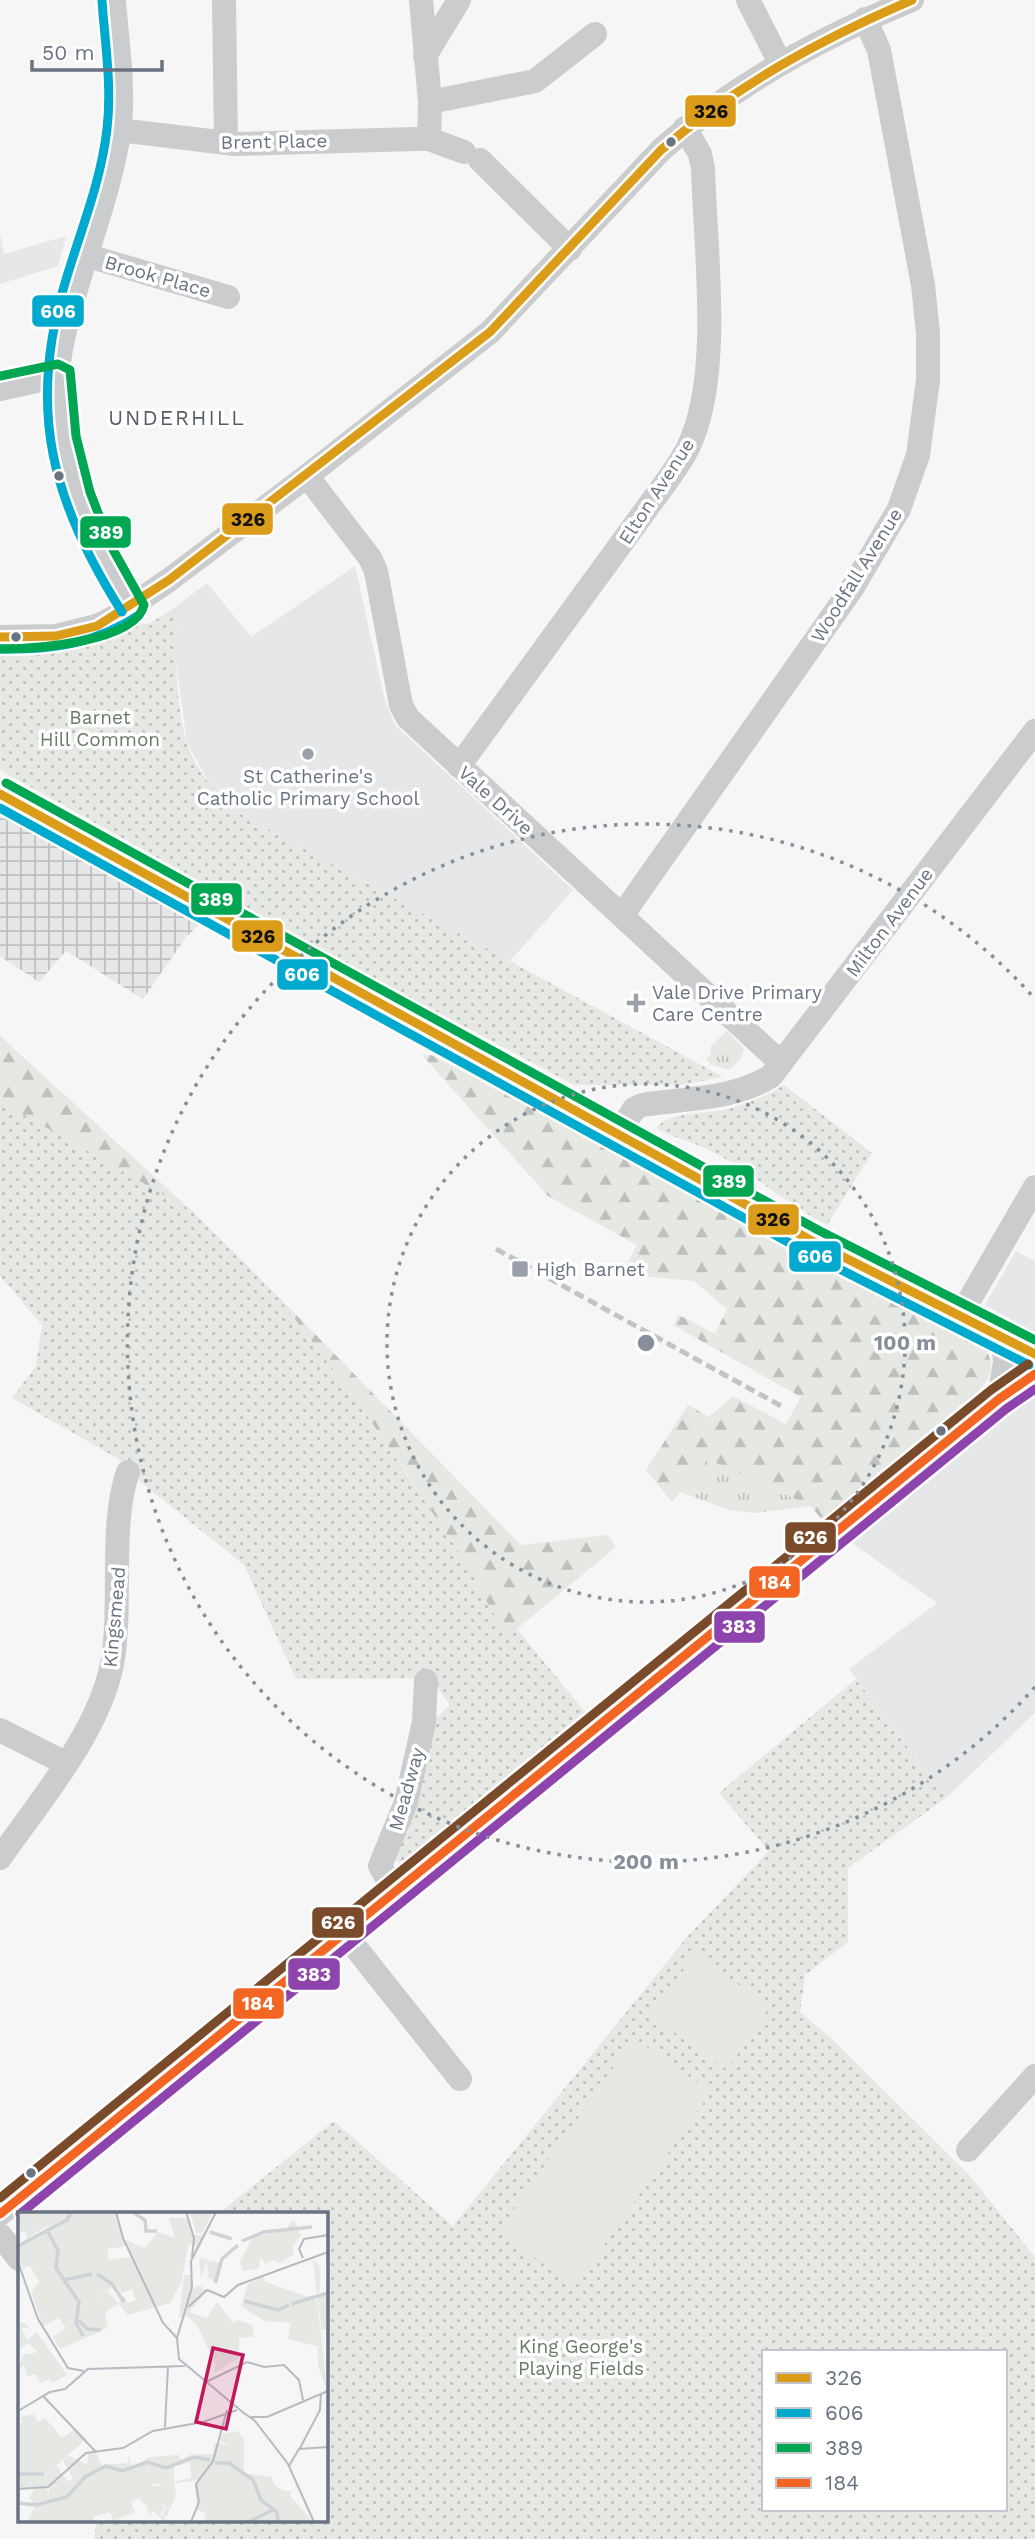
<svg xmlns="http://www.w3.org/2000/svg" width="1035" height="2539" viewBox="0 0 1035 2539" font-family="'Work Sans',sans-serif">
<defs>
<pattern id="industrial-grid" width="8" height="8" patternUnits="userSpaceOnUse" patternTransform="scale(1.75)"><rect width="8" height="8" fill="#e6e7e8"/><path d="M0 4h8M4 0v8" fill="none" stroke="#bec0c1"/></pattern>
<pattern id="grass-tufts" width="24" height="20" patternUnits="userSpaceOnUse" patternTransform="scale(1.75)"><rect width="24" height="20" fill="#e6e8e4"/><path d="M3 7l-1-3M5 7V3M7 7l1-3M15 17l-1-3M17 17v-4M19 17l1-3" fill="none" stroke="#bec0be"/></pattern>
<pattern id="forest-firs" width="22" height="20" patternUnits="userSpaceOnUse" patternTransform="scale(1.75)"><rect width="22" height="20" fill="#e6e8e4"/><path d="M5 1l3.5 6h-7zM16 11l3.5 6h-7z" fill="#bec0be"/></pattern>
<pattern id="park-dots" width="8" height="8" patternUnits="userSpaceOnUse" patternTransform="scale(1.75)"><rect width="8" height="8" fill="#e6e8e4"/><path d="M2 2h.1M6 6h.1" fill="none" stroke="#bec0be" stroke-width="1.8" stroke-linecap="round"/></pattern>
</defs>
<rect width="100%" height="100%" fill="#f6f6f6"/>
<g fill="#e6e7e8">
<path d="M0,234L4,254L66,236L58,266L0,284Z"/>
<path d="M355,566L385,701L395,725L573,890L510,961L231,809L214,792L187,743L175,654L178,605L207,583L251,637Z"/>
<path d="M1016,1251L1035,1261V1333L985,1305Z"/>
<path d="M1035,1396V1713L946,1798L849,1669L937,1603L849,1541L1008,1413Z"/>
</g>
<path fill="url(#industrial-grid)" d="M0,808L204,920L187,936L143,999L66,951L39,982L0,956Z"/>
<g fill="url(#grass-tufts)">
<path d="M727,1031L744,1049L740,1060L729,1070L712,1065L706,1059L711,1054V1046Z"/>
<path d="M708,1459L811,1506L754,1513L729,1510L678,1491Z"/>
</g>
<g fill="url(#forest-firs)">
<path d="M0,1036L192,1211L208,1235L0,1115Z"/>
<path d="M422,1055H431L606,1143L986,1350C998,1371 987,1381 973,1398L823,1521L811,1506L708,1459L672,1502L646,1470L688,1405L709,1417L733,1396L786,1424L801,1397L673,1325L679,1315L715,1334L727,1309L694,1281L629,1275L628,1262L637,1245L548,1196Z"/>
<path d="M275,1293L521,1545L608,1535L616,1547L507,1637L450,1705L431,1678L332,1679L417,1489L359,1404Z"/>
</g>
<g fill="url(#park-dots)" fill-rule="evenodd">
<path d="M178,605C175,650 175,697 186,741C193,765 214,792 231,809L723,1077L681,1085H574L370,976L0,770V650L75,647L131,626L151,623Z"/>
<path d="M784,1085L872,1153L827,1225C786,1204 752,1172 711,1151C693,1142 674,1138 656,1128C669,1111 708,1114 728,1109C748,1103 766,1096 784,1085Z"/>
<path d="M0,1101L192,1211L275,1293L359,1404L461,1555L506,1636L517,1629L586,1713L401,1865L393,1856L430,1723L450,1705L430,1678L296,1679L244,1565L142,1483L117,1458L12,1398L36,1366L42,1325L0,1276Z"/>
<path d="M856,1679L946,1798L848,1868V1942L805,1975L800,2012L831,2038L970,2176L1035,2257V2539H94L97,2520H326V2214L219,2213L334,2121L453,2226L688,1936L769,1851L719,1793ZM764,2352H1005V2509H764Z"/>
</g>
<g fill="#e6e8e4">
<path d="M695,1954L770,2007L727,2069L651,2016Z"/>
<path d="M634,2038L711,2092L575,2286L498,2232Z"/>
</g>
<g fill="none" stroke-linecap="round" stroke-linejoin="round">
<g stroke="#cbcccd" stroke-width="24">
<path d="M114,0C117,43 125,90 119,133C108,203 78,269 63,339C43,430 81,531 132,605"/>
<path d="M224,0L226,143"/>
<path d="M421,0L430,102L429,139"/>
<path d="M748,0L780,63"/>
<path d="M425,56L459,0"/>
<path d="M430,102L535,81L595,34"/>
<path d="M119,130L235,144L416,139H429L464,152"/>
<path d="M480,160L570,249"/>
<path d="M88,256L228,297"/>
<path d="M0,389L59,376"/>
<path d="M307,476L370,558L376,571L401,705L408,718L781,1063"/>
<path d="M0,637L56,636L97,626L115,617L169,580L307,476L490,332L661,150C734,84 822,37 912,0"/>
<path d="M459,766L669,478C678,465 688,451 693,436C721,365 705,245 703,168L700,154L685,128"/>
<path d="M623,914L853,587L899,509L918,455L928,380V333L923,285L879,50L865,19"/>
<path d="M618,1134L634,1109L642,1105C685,1098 733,1100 771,1076L1035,731"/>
<path d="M960,1316L1035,1187"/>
<path d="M999,1399L1005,1362L1003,1338"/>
<path d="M0,1730L65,1763"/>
<path d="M0,1858C39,1802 99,1732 112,1664C123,1605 109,1525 128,1472"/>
<path d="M395,1892L380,1866L406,1802L424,1722L426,1681"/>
<path d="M344,1933L460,2079"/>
<path d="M968,2150L1035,2076"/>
<path d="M0,2214L999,1399L1035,1374"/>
<path d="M0,2235L19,2259"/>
</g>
<path stroke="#dfe0e1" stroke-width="32" d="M0,794L812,1241L1035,1354"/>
<path stroke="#c2c3c4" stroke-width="5" stroke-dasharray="10 5" stroke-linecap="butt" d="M496,1249L783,1407"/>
<g stroke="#fff" stroke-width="14">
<g id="bus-1">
<path d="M0,637L56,636L97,626L169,580L490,332L661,150C737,85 821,39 912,0"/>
<path d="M0,794L812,1241L1035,1354"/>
</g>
</g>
<g stroke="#fff" stroke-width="14">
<g id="bus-2">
<path d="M102,1C105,43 112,86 107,129C101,182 80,232 65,283C27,410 52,502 122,612"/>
<path d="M0,649C51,650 95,644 139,615"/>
<path d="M0,808L806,1252L1029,1365"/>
</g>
</g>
<g stroke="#fff" stroke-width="14">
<g id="bus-3">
<path d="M0,376L58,364L70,370L76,436L90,492L111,546L144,605C135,643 32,649 0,649"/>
<path d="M6,783L818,1230L1035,1340"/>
</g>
</g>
<g stroke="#fff" stroke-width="14">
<path id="bus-4" d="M0,2214L999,1399L1035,1374"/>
</g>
<g stroke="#fff" stroke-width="14">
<path id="bus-5" d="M20,2214L1006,1409L1035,1389"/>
</g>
<g stroke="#fff" stroke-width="14">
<path id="bus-6" d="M0,2198L991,1390L1028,1364"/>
</g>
<use href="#bus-1" stroke="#db9c1a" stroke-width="9"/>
<use href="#bus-2" stroke="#00a9ce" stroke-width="9"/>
<use href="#bus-3" stroke="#00a651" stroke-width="9"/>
<use href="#bus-4" stroke="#f26522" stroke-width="9"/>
<use href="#bus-5" stroke="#8e44ad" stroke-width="9"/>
<use href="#bus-6" stroke="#7a4b2a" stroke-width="9"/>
</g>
<g fill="none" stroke="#878f9b" stroke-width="3.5" stroke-dasharray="3.5 7">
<circle cx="646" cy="1343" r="259"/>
<path d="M1035 1687A519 519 0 1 1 1035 999"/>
</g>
<g fill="#6a7382" stroke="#fff" stroke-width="2.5">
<circle cx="671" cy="142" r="6"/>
<circle cx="59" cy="476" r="6"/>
<circle cx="16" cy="637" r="6"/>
<circle cx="941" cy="1431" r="6"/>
<circle cx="31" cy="2173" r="6"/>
</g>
<g fill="#9ba1ab" stroke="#fff" stroke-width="2.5">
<circle cx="308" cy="754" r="7"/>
<path d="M632.5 992.5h7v7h7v7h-7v7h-7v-7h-7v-7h7z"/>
<rect x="511" y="1260" width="18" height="18" rx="3.5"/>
</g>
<g text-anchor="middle" stroke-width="7" stroke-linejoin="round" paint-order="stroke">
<g font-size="19" fill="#6a7382" stroke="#fff">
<text transform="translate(274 141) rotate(-1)" y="7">Brent Place</text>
<text transform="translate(158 276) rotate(16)" y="7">Brook Place</text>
<text transform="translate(656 491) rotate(-57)" y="7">Elton Avenue</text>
<text transform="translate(856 575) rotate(-58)" y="7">Woodfall Avenue</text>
<text transform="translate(496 800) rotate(42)" y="7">Vale Drive</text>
<text transform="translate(889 922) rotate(-53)" y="7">Milton Avenue</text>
<text transform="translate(114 1617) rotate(-85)" y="7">Kingsmead</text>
<text transform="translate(406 1789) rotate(-74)" y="7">Meadway</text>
</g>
<g font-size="19" fill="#687a68" stroke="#fff">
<text x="100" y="724">Barnet<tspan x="100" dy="22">Hill Common</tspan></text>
<text x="581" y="2353">King George's<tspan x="581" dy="22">Playing Fields</tspan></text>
</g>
<g font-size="19" fill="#6a7382" stroke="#fff" text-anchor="start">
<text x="308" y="783" text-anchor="middle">St Catherine's<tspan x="308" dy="22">Catholic Primary School</tspan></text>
<text x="652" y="999">Vale Drive Primary<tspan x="652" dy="22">Care Centre</tspan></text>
<text x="536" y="1276">High Barnet</text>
</g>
<g font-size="21" letter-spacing="2" fill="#575d68" stroke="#fff">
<text x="177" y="425">UNDERHILL</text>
</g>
</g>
<g transform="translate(18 2212)">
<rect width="310" height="310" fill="#f6f6f6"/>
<path d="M0,0H50L9,27L7,20H0ZM58,0H97L108,34L90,37V48L114,45L108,28L127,36L140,20L157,26L151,6H170L176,23H186L179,36L171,31L163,71L152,91L110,103L101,92L106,84L110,91L118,88L114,77L104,81L97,73L68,93L79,121L42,137L35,125L48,116L41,106L25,114L13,80L21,70L12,54L4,57L0,34L34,13L38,17ZM172,0H195L184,21H178ZM276,8L283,23L275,34L276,42L262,51L254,48L247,52L242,45L241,56L225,59L222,49L235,25L266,19ZM5,110L12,116H3L10,128L18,119L49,163L34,171L32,167L22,171L18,162L9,164L6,153L0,158L5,143L20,140L10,131L0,138V112ZM273,110L299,113V134L270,127ZM15,202L20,210L27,206L34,214L21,222L39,253L26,262L0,263V214L5,210L2,205ZM196,231H199L195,248L186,259L174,257L175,246H186L184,245L178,244L162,251L152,252L148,255L124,250L132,245L161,243L163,248L174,242H195ZM78,240L83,253L109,251L111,257L104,258L87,253L72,263V267L92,256L97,278L108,279L117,300L95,309L92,300L75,305L76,310H9L17,294L11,286L16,278L28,275L31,282V274L46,264L51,270L55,266L45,249L51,244L69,252L70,242ZM133,253L137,258L151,256L154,268L146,274L132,270L124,282L119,276ZM191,257L226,264L239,275L243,287L255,279V298L231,310H185L188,301L179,298L178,274L184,267H177L175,260ZM151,272H156L158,283L149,304L144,303L149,296L143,292L147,297L142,303L148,306L147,310L121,287L128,283L140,289L130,283L129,277H148Z" fill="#e6e8e4"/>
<path d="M40,0H58L41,17L34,13L3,33L29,16L34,5L45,4ZM181,46L204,51L200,70L190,66L189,50L183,66ZM295,48L303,55L301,83L310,81V117H304L310,173ZM246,64L245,69L299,88L309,178L300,154L299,113L247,109L223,94L230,72ZM241,240L257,274L270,281L268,289L281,292L271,296L281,303L275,304L277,310L262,305L268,303V296L264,290L256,293L264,290L255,279L244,285L255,294L263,310H258L254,299L245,303L247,310L243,304L230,310L254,297L226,265L206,269L199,282L203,285L193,291L191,283L182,287V291L179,299L177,276L182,268L151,272L145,283L151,285H144V292L135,288L133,305L129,298L134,287L128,283L113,290L106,278L102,282L98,279V283L88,286L92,299L85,282L65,285L73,282L65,272L66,264L83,253L111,257L110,242L114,256L131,250V245L132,250L148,255L184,242L186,247L225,258L244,283L242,267L253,265ZM172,250L173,266L156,270V255ZM195,250L210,252L225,263L208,265L192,258ZM140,257H152L154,268L146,274H134Z" fill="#e6e8e4" fill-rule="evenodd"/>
<path d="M166,63H173V78L181,73L189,79L171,100L189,106L199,90L215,111L219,108L235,113V123L241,124L221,126V146L195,162L198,153L179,113L169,104L161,105ZM89,79L101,92L87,100L90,115L79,121L68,93ZM34,214L44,226L58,217L68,227L39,253L45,265L30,275L0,277V263L26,262L39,254L21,222ZM220,219L226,227V261L253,265L260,279H274L272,284L295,310H231L254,298L253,293L243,287L239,275L226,264L207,265L191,257L200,231L212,234L202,229L204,222Z" fill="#e6e8e4"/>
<path fill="none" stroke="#cfd3d7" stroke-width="3.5" d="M115,0L127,8L128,19H139M29,18L40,39L38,56L61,90L58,111L65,124M192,20L214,27M224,29L246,20L294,15M0,34L49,8L53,0M79,62L94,72L106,90M46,68L74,62M197,71L204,47L220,33M226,89L260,98L271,93M273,92L310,81M61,108L69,117L83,118M197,251H211L235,268L243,288L259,300L260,310M0,262H26M0,291L18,293L49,285L67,265L88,254L104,259L129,250L148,256L176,245L192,248M230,310L255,298"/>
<path fill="none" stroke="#b6bac1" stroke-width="2" d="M98,0L105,26L145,111L159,126M168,0L176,26L174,45M198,0L173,49L174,75L159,126L161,147L227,202M285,46L281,37L286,27L310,23M0,50L20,107L50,156L66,159M170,95L189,78L206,85L220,73L310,40M188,170L229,150L246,155L266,153L281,168L285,188M25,184L78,240M0,199L32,180L47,177L70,157L167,154M226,201L237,209L270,252L296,310M233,205H249L310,179M147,215L150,154M281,238L302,198L303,181M271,254L281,237L310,235M0,277L30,275L68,241L105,236L135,219L185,210L219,198M173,310L181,290L178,272L195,249L209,198"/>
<path fill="#c2185b" fill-opacity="0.15" stroke="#c2185b" stroke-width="3.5" d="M195,136L225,143L208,217L178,210Z"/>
<rect width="310" height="310" fill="none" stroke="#6a7382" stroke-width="3.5"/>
</g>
<circle cx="646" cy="1343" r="10" fill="#878f9b" stroke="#fff" stroke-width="3.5"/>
<g font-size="21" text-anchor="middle" font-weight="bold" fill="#878f9b" stroke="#fff" stroke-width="7" stroke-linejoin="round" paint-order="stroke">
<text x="905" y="1350">100 m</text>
<text x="646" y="1869">200 m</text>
</g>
<g stroke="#fff" stroke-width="2.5">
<rect x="684" y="94" width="53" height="34" rx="7" fill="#db9c1a"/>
<rect x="31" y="294" width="54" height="34" rx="7" fill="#00a9ce"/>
<rect x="221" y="502" width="53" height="34" rx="7" fill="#db9c1a"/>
<rect x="79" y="515" width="53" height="34" rx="7" fill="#00a651"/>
<rect x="190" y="882" width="53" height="34" rx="7" fill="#00a651"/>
<rect x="231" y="919" width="53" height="34" rx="7" fill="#db9c1a"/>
<rect x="276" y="958" width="53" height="33" rx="7" fill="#00a9ce"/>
<rect x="702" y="1164" width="53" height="34" rx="7" fill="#00a651"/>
<rect x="747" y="1203" width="53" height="33" rx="7" fill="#db9c1a"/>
<rect x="788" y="1240" width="54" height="33" rx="7" fill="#00a9ce"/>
<rect x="784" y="1521" width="53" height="33" rx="7" fill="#7a4b2a"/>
<rect x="748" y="1565" width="53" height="34" rx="7" fill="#f26522"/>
<rect x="713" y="1610" width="53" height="34" rx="7" fill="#8e44ad"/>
<rect x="311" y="1906" width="54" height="33" rx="7" fill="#7a4b2a"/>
<rect x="287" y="1957" width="54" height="34" rx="7" fill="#8e44ad"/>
<rect x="232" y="1987" width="53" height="33" rx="7" fill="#f26522"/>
</g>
<g font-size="19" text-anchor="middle" font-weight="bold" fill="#fff">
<text x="58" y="318">606</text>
<text x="106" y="539">389</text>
<text x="216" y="906">389</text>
<text x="302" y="981">606</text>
<text x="729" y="1188">389</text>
<text x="815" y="1263">606</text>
<text x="810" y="1544">626</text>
<text x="775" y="1589">184</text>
<text x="739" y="1633">383</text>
<text x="338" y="1929">626</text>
<text x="314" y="1981">383</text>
<text x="258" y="2010">184</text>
</g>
<g font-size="19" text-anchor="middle" font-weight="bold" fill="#111">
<text x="711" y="118">326</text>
<text x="248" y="526">326</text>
<text x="258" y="943">326</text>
<text x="773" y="1226">326</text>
</g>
<rect x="762" y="2350" width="245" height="161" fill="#ffffff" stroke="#c3c7cd" stroke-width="2"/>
<rect x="776" y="2373" width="35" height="10" fill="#db9c1a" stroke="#c3c7cd" stroke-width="2"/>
<text x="825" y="2385" font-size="21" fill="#6a7382">326</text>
<rect x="776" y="2408" width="35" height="10" fill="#00a9ce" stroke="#c3c7cd" stroke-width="2"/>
<text x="825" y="2420" font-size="21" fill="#6a7382">606</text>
<rect x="776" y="2443" width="35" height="10" fill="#00a651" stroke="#c3c7cd" stroke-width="2"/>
<text x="825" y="2455" font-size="21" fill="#6a7382">389</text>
<rect x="776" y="2478" width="35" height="10" fill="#f26522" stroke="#c3c7cd" stroke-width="2"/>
<text x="825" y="2490" font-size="21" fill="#6a7382">184</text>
<path d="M32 60v10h130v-10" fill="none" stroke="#6a7382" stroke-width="3.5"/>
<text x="42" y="60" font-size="21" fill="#6a7382" stroke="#ffffff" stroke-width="5" paint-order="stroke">50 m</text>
</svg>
